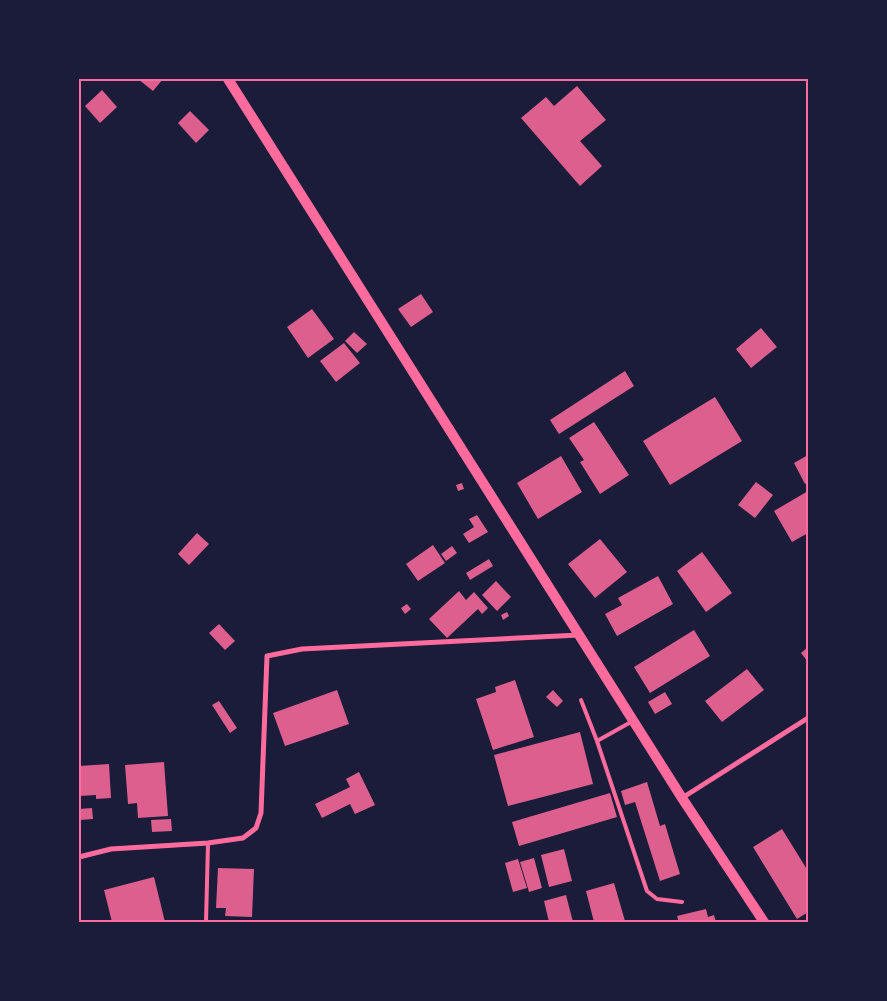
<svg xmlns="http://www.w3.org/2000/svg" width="887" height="1001" viewBox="0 0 887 1001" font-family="Montserrat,sans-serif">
<rect width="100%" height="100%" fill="#1b1b3a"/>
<g fill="#dd5f8e">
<path d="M138,79H163L153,91Z"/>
<path d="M577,86L606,120L580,141L602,166L580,186L521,118L546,97L554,106Z"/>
<path d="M102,90L117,107L100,123L85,106Z"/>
<path d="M190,111L209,130L196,143L178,123Z"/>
<path d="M421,294L433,312L411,327L398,309Z"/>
<path d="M312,309L334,339L308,358L287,327Z"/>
<path d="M761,328L777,347L751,368L736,349Z"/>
<path d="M354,332L367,344L357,353L345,341Z"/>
<path d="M344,343L360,363L336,382L320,361Z"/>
<path d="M625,371L634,386L559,434L550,420Z"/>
<path d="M715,397L742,441L670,485L643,441Z"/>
<path d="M594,422L629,475L600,494L580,462L584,460L569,438Z"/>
<path d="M808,455V482L805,484L794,463Z"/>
<path d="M561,456L582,492L538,519L517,483Z"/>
<path d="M756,482L773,495L755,518L738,505Z"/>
<path d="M462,483L464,489L458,491L456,485Z"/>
<path d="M808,491V533L792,542L774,511Z"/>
<path d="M477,515L488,532L469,543L463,534L474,527L469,519Z"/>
<path d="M197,533L209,544L189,565L178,554Z"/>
<path d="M600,539L627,572L595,598L568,564Z"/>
<path d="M433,545L445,563L418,581L406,564Z"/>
<path d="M452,546L457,553L446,561L441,554Z"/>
<path d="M702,552L732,593L706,612L677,571Z"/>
<path d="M489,559L493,566L470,580L466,573Z"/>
<path d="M658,576L673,604L617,636L605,614L622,605L618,598Z"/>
<path d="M496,581L511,597L497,611L482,595Z"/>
<path d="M459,591L466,600L474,592L488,608L482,614L478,609L447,638L429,619Z"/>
<path d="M407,604L411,609L405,614L401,608Z"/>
<path d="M507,612L509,616L503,620L501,615Z"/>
<path d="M219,624L235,641L225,650L209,633Z"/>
<path d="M694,630L710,656L650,693L634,667Z"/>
<path d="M808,647V662L801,653Z"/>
<path d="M747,669L764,690L722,722L705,701Z"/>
<path d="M515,680L534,737L493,750L476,699L496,692L495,687Z"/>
<path d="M337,690L349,724L285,746L273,713Z"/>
<path d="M553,690L563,701L557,707L546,697Z"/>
<path d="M665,692L672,704L655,714L648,702Z"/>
<path d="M219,701L237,728L230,733L212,705Z"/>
<path d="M580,732L593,784L508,806L494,755Z"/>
<path d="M164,762L168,816L138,818L137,803L128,804L125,765Z"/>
<path d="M109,764L111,798L96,799V795L79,796V766Z"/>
<path d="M359,772L375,805L355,814L350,804L322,818L315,804L350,787L346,779Z"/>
<path d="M647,782L660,826L665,824L680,874L660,881L635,802L625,805L621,791Z"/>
<path d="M610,793L617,817L519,846L512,822Z"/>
<path d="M92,808L93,819L80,820L79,809Z"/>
<path d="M171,819L172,831L152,832L151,820Z"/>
<path d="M782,829L808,871V912L797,919L753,847Z"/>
<path d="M564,849L572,881L549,887L541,855Z"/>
<path d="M534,858L542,888L529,892L520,862Z"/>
<path d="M518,859L527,888L513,892L505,863Z"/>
<path d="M218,868L254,869L252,917L225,916L226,908H216Z"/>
<path d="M154,877L165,922H112L104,890Z"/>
<path d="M614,883L625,921L594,922L586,891Z"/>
<path d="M566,895L573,922H549L544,901Z"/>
<path d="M706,909L708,917L714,915L716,922H679L677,916Z"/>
</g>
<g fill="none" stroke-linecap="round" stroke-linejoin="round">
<g stroke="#ff6b9d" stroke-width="4">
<path d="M581,700L597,741L631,722"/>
<path d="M597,741L647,891L657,899L682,902"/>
<path d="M206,922L208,843"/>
</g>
<g stroke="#ff6b9d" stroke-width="5">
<path d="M682,798L808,718"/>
<path d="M79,857L111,849L208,843L243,838L256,828L261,813L267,656L302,649L579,635"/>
</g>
<path stroke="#ff6b9d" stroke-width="10" d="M228,79L682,798L764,922"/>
</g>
<rect width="887" height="1001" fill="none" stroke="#1b1b3a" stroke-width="160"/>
<rect x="80" y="80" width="727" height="841" fill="none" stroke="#ff6b9d" stroke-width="2"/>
</svg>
